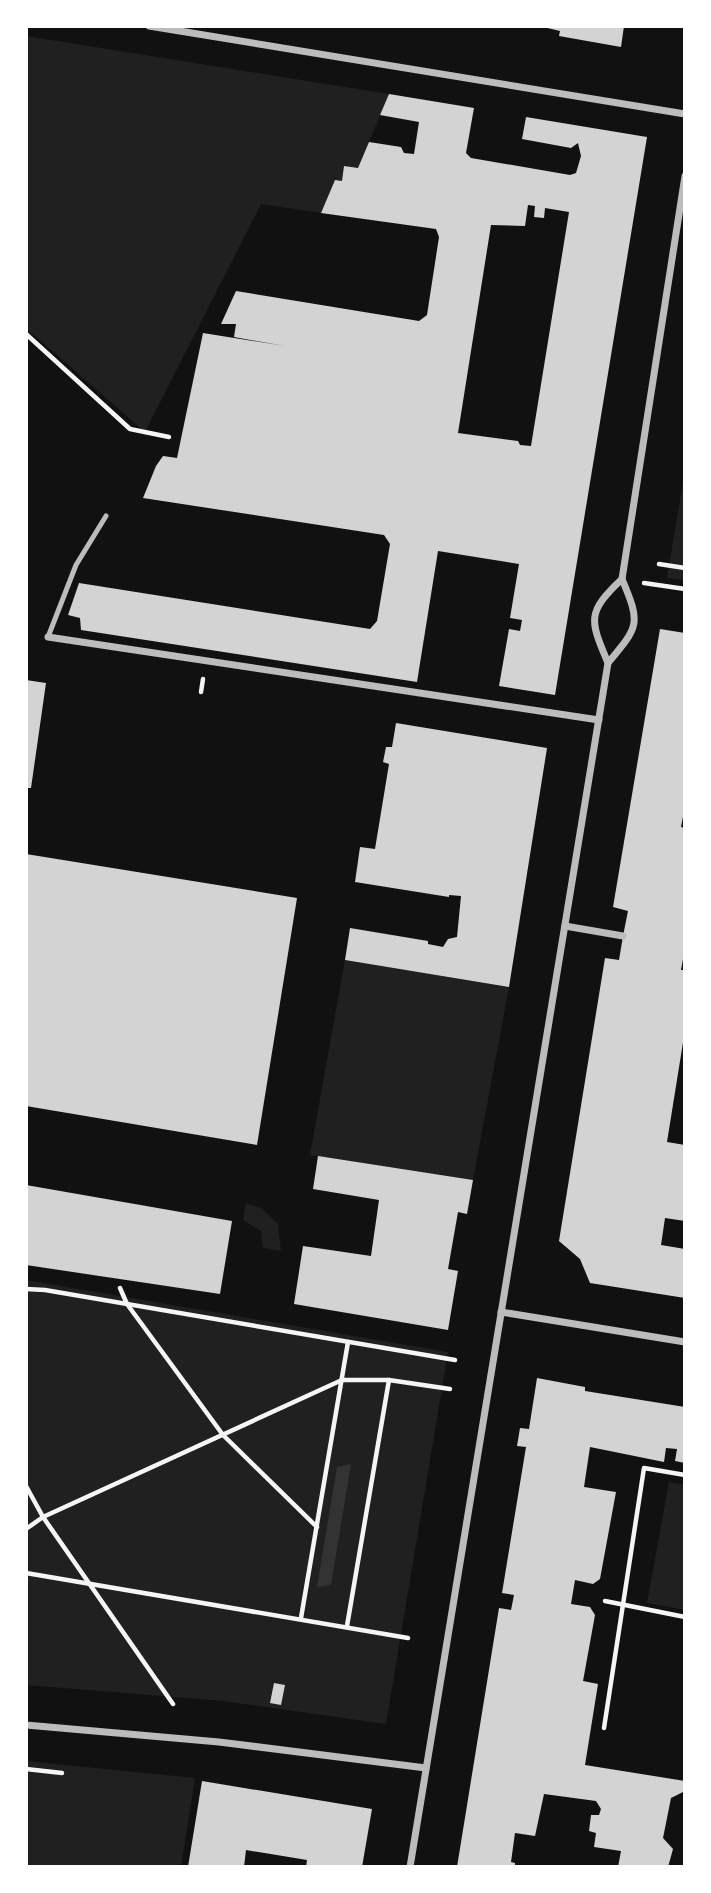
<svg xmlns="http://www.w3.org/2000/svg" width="711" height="1893" viewBox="0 0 711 1893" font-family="Signika,sans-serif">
<rect width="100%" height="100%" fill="#111"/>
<g fill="#202020">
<path d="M26,36L389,94L358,168L344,167L342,181L335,180L321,213L261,204L145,432L26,328Z"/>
<path d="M685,470V580L667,578Z"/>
<path d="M345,960L509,987L473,1180L310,1155Z"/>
<path d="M246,1203L261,1208L278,1224L281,1251L263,1248L261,1231L243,1220Z"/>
<path d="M26,1280L448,1352L386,1724L223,1701L26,1685Z"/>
<path d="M669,1482L685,1485V1610L647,1603Z"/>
<path d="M26,1761L195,1778L181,1867H26Z"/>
</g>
<path fill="#333" d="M351,1464L331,1585L317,1587L337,1467Z"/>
<g fill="#d3d3d3" fill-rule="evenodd">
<path d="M539,26H624L621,47L559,36L560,31Z"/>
<path d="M389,94L474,108L466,153L471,158L570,175L576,173L581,156L578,143L571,148L522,139L526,117L647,137L555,695L499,686L509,629L520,631L522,620L510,618L519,564L438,551L417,682L81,630L80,618L68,615L79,583L370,629L377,621L390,544L384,535L143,498L156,466L163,456L177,458L203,333L285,346L234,337L236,324H221L236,291L419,321L427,315L439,237L436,229L321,213L335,180L342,181L344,166L358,168L369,142L401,147L404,153L414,154L419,122L380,115ZM528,205L535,206L534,217L544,218L545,208L569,212L531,446L520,445L518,441L458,433L491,225L525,226Z"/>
<path d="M660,629L685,633V806L681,827L685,828V948L681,970H685V1030L667,1142L685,1145V1221L665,1218L661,1245L685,1249V1298L590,1283L580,1259L559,1241L605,958L619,960L623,936L628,911L613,907Z"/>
<path d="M26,680L46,683L31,788H26Z"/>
<path d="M396,723L547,748L509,987L345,960L350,928L428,941V944L443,947L448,939L457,937L461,896L449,895V897L355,882L360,847L375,849L389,764L383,762L386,747H392Z"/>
<path d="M26,854L297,898L257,1145L26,1106Z"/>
<path d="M318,1156L473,1180L467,1214L458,1212L448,1269L458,1271L448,1330L294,1304L303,1246L371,1256L379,1200L313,1189Z"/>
<path d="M26,1185L232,1221L220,1294L26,1265Z"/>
<path d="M537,1378L585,1387V1391L685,1407V1463L675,1461L677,1449L666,1448L664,1462L590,1447L584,1487L616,1492L600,1579L593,1584L575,1580L571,1604L590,1607L595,1615L583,1681L598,1684L585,1765L685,1781L683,1792L671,1798L663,1838L673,1849L668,1867H618L621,1851L594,1847L596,1833L589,1831L591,1815H599L601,1809L596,1801L544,1794L535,1836L515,1833L511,1862L515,1863V1867H457L499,1608L511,1610L514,1595L502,1593L526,1447L517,1446L520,1428L529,1429Z"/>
<path d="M274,1683L285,1685L281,1705L270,1703Z"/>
<path d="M202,1781L372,1809L362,1867H306L307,1860L246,1850L244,1867H188Z"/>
</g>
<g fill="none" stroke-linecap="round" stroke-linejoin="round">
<g stroke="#f5f5f5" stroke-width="4.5">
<path d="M26,334L130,429L169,437"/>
<path d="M659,564L685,568"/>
<path d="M644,583L685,589"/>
<path d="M201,692L203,679"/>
<path d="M120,1288L127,1304L223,1435L317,1527"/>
<path d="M26,1289L45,1290L455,1360"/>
<path d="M26,1486L43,1517L173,1704"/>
<path d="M26,1529L43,1517L342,1380H389L450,1389"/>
<path d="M26,1573L408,1638"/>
<path d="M605,1601L685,1617"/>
<path d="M301,1618L348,1342"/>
<path d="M347,1626L389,1380"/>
<path d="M604,1728L644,1468L685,1475"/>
<path d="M26,1769L62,1773"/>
</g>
<path stroke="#bcbcbc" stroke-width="5" d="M48,637L76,565L106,516"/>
<g stroke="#bcbcbc" stroke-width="7">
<path d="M149,26L685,114"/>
<path d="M48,637L599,720"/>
<path d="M608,663C590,620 586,613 622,579"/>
<path d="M565,926L623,936"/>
<path d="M501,1312L685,1342"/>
<path d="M26,1725L219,1742L426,1768"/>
<path d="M410,1867L608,663C639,626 641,624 622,579L685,176"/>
</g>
</g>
<rect width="711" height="1893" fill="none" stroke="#ffffff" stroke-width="56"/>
</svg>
